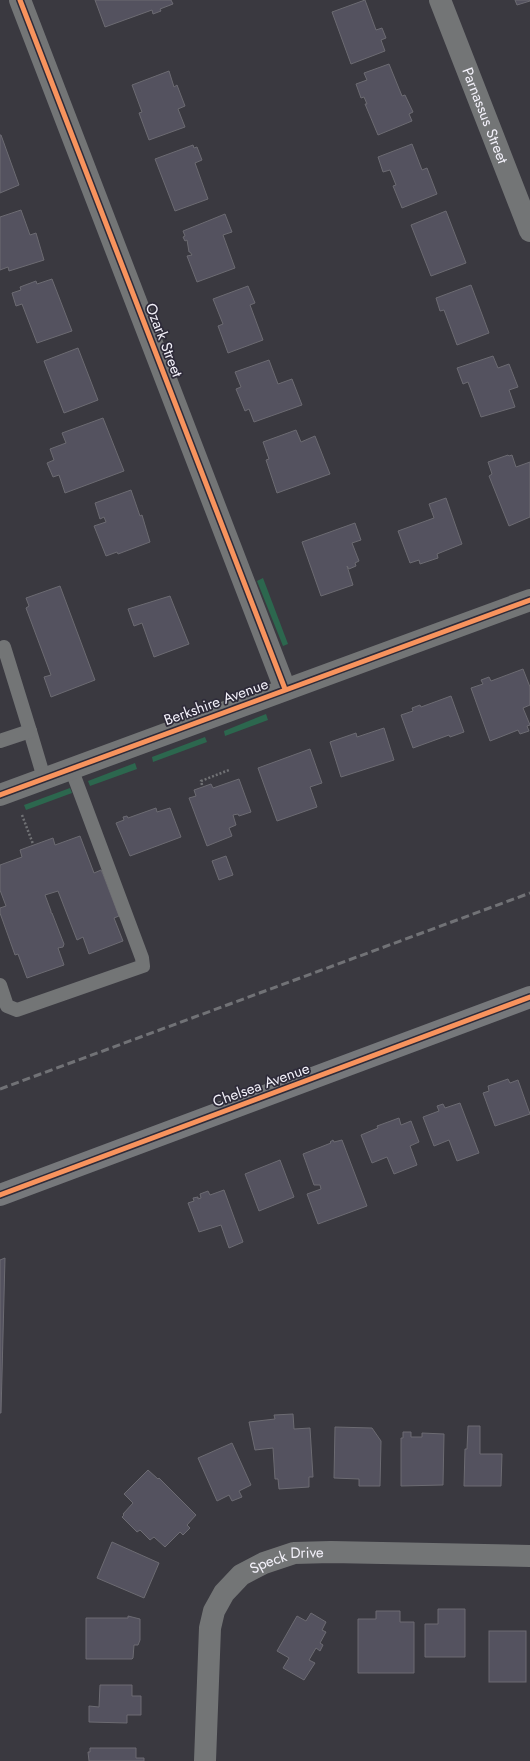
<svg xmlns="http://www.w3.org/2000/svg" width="530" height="1761" viewBox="0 0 530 1761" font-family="Jost,sans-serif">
<rect width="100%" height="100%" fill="#3a3940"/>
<g fill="#2c674e">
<path d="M263,578L288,644L283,646L257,581Z"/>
<path d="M266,714L268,720L225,736L224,731Z"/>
<path d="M205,737L207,742L153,762L152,757Z"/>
<path d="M135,763L137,769L90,786L88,781Z"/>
<path d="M70,788L72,793L26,810L24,805Z"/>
</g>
<g fill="#54525f" stroke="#6c6b72">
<path d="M95,0H171L173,4L160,9L161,11L153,14L152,10L105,27Z"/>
<path d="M365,0L376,30L382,28L386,38L381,40L385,51L351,64L332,12Z"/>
<path d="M515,0H530V1L517,5Z"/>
<path d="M389,64L402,96L405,95L413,112L409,114L412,121L378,135L365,104H367L364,97L361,98L356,84L367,80L364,73Z"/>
<path d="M169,71L174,87L177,85L185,106L178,109L185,127L149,140L139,113L142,112L132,85Z"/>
<path d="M1,135L19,185L0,193V135Z"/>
<path d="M412,144L422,170L427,168L437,194L402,208L393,186L396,185L390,170L383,172L378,157Z"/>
<path d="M193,145L194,148L197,147L202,160L195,163L208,199L175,211L155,159Z"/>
<path d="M21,210L30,235L36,233L44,260L9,271L8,267L0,270V217Z"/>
<path d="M446,211L466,263L431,276L411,225Z"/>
<path d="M225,214L232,232L223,235L235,268L197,282L187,256L192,255L190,252H189L187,240L185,241L183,237L185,236L183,231Z"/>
<path d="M52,279L72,331L37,343L22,304L16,306L12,293L21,290L20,287L36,281L37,284Z"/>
<path d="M471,285L489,333L457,345L444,310L440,311L436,298Z"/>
<path d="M248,286L255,303L250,305L263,340L228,353L218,326L223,324L213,299Z"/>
<path d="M78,348L98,400L64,413L44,361Z"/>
<path d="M493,356L498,368L509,364L518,387L509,390L515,407L481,417L468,382L463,384L457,368Z"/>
<path d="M269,360L278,384L292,379L302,405L254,422L249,409L245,411L236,389L241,387L235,372Z"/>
<path d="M103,418L124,471L65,493L59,475L53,477L47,463L54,460L50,449L66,443L62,433Z"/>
<path d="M296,430L301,442L315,436L330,474L277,493L266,460L269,459L263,442Z"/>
<path d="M508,455L509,456L512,455L516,467L530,462V517L509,526L489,476L492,474L488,462Z"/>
<path d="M131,490L140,516L142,515L150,542L118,554L117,552L106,556L94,526L106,522L104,517L100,519L95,503Z"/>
<path d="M446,498L462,544L437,554L438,558L420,564L419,560L410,563L398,531L434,518L429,504Z"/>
<path d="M355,523L361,540L352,543L359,561L355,563L356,566L349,569L347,566L353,585L321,596L302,542Z"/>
<path d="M60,586L95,680L51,697L44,677L51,675L26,608L29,606L26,598Z"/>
<path d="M170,596L189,644L154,657L142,623L134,626L128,609Z"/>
<path d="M523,669L530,687V705L523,708L530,725L527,726L529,731L520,734L518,730L490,741L471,688L483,684L481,680L489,677L491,681Z"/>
<path d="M451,696L464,732L450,737L449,735L413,748L401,715L413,711L412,708L420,705L421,707Z"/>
<path d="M384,728L394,760L341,777L330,742L356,733L357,737Z"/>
<path d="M310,749L322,783L310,787L317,807L277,821L258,768Z"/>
<path d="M239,779L251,812L239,816L238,814L233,815L236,825L229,828L232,836L207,846L189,798L196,796L194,790L211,784L213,788Z"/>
<path d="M156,808L157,812L170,808L181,837L130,856L116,823L124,820L123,817L127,816L128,818Z"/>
<path d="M80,836L94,873L101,870L103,874L119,916L114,918L123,941L89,954L83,937L77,940L58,891L45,895L51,911V913H52L64,944L63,947L58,948L64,965L27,978L18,954L15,955L0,913V908L6,906L0,890V865L22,857L20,850L53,838L55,845Z"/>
<path d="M226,856L233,875L219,880L212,861Z"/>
<path d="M508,1079L510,1083L518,1080L530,1114L495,1126L483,1093L489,1091L488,1086Z"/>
<path d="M460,1103L479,1153L457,1161L449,1140L434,1146L423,1117L439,1111L437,1106L443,1104L445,1108Z"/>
<path d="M399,1118L401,1125L411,1121L419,1142L410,1146L417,1165L394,1174L387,1157L372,1163L361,1135L378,1128L377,1126Z"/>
<path d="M333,1140L334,1142L342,1140L367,1206L318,1224L307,1194L321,1189L320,1185H314L303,1154L331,1143L330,1142Z"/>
<path d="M280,1160L294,1197L259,1211L245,1174Z"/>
<path d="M224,1190L243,1242L229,1248L221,1225L199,1232L188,1203L194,1201L193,1198L198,1197V1199L201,1198L200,1194L208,1191L210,1195Z"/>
<path d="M5,1258L1,1413H0V1260Z"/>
<path d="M293,1414L294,1429L310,1428L313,1477H309V1487L279,1489L278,1479H275L273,1448L255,1450L249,1422L275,1419L274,1415Z"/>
<path d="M468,1426H480V1454H502L501,1486H464L465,1449H467Z"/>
<path d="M335,1427L372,1428L381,1441L380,1486H359V1479L334,1478Z"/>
<path d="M403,1432H411V1437H422V1433L444,1434L443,1485L401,1486V1438H403Z"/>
<path d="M232,1443L251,1485L239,1491L242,1497L232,1501L229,1495L217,1501L198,1458Z"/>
<path d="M148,1470L158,1479L159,1478L196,1515L187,1525L190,1528L183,1535L180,1532L165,1547L154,1537L150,1540L140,1530L137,1532L122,1517L124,1515L123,1514L133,1503L124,1494Z"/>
<path d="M112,1542L159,1563L144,1598L97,1578Z"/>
<path d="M438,1609H465V1657H425V1624H438Z"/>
<path d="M376,1611H400V1622H414V1673H358V1619H376Z"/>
<path d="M311,1613L326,1622L322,1630L326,1632L320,1643L323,1645L320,1651L316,1648L309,1660L315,1663L304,1680L283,1668L289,1658L277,1651L297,1616L306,1621Z"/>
<path d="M128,1616L140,1619V1640L138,1645H134L133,1658L132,1659H86V1618H128Z"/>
<rect x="489" y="1631" width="37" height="51"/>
<path d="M100,1685H132V1696H141V1715H127V1723L89,1722V1706L99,1707Z"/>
<path d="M90,1748H136V1758H144V1761H89L88,1752H90Z"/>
</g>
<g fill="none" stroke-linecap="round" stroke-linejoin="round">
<g stroke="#717275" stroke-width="2.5" stroke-dasharray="2 2" stroke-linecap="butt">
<path d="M202,785L201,781L229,770"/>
<path d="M22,815L33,844"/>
</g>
<g stroke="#737576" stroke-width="14">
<path d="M30,731L44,778"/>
<path d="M0,741L30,731L4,647"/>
<path d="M0,985L7,1006L17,1010L143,966L142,958L71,768"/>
</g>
<g stroke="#737576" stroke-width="22">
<path d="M20,0L285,689"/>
<path id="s1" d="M440,0L530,231"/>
<path d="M0,795L530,600"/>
<path id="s2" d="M205,1761L210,1628L214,1611L224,1593L241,1575L264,1563L294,1553L331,1552L530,1556"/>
</g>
<path stroke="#76787b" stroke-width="22" d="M0,1195L530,997"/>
<path stroke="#717276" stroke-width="3" stroke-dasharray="8 4" stroke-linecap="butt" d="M0,1089L530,893"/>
<g stroke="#2e2b39" stroke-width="8">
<g id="cycleway">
<path d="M20,0L285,689"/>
<path d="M0,795L530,600"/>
<path d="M0,1195L530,997"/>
</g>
</g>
<use href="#cycleway" stroke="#f8935d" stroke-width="5"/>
</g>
<g text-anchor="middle" stroke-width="3.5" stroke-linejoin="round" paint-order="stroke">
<g font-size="15" fill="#f2f0f9" stroke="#2e2b39">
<text dy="5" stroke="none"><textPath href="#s1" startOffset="124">Parnassus Street</textPath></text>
<text transform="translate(164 340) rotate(69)" y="5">Ozark Street</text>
<text transform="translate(216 702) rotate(-20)" y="5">Berkshire Avenue</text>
<text transform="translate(261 1085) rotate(-20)" y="5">Chelsea Avenue</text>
<text dy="5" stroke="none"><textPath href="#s2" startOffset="245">Speck Drive</textPath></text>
</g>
</g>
</svg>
